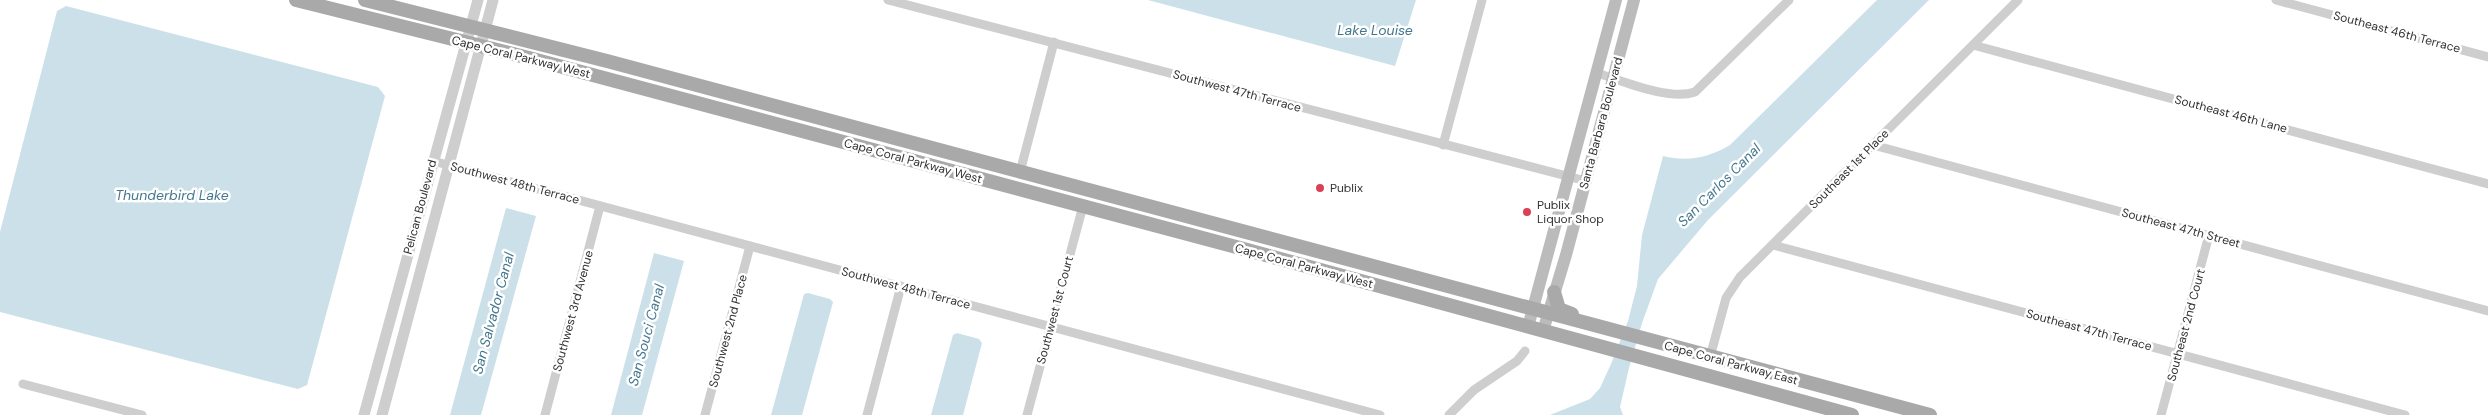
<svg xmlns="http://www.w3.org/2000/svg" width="2488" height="415" viewBox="0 0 2488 415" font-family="'DM Sans',sans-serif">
<rect width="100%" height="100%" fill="#fff"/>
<g fill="#cbe0e9">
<path d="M1148,0H1416L1395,66Z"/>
<path d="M1877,0H1929L1708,220L1658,279L1642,323L1629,368L1620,407L1623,415H1550L1590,399L1600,388L1611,364L1628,321L1637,286L1642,235L1663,156C1688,162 1708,158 1730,145Z"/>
<path d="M66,6L378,87L385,96L307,385L298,389L0,312V232L57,11Z"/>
<path d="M506,208L536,216L481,415H450Z"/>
<path d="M654,253L684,261L642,415H611Z"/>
<path d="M808,293L830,299L833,302L802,415H771L804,294Z"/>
<path d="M957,333L979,339L982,343L963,415H931L953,335Z"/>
</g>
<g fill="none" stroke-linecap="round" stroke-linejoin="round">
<g stroke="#cecece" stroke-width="9">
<path d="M888,0L1586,181"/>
<path d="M2276,0L2488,57"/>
<path d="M1973,45L2488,184"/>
<path d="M1597,73C1623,81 1669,101 1695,92L1789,0"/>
<path d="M1443,145L1482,0"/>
<path d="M1873,145L2488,311"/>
<path d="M433,161L1380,415"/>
<path d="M1020,172L1054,42"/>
<path d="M1773,245L2405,415"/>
<path d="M1710,357L1726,298L1740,277L2018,0"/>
<path d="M23,384L142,415"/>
<path d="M545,415L600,206"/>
<path d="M705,415L750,246"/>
<path d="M867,415L901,286"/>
<path d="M1027,415L1083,206"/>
<path d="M1449,415L1474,390L1517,361L1525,351"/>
<path d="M2161,415L2209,235"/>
</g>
<g stroke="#cecece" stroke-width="11">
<path d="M364,415L478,0"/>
<path d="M382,415L493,0"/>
</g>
<g stroke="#bbb" stroke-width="12">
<path d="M1528,327L1616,0"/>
<path d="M1543,331L1566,255L1634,0"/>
</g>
<g stroke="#a9a9a9" stroke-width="14">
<path d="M296,0L529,58L1240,248L1852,415"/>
<path d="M365,0L607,61L1930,415"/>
<path d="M1554,292L1559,309L1572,314"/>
</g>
</g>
<g fill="#da4157" stroke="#fff" stroke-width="2">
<circle cx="1320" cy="188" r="5"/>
<circle cx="1527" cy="212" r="5"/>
</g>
<g text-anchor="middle" stroke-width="5" stroke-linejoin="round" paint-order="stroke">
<g font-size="12" fill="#313131" stroke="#fff">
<text transform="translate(2397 32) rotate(15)" y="4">Southeast 46th Terrace</text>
<text transform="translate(521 57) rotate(14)" y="4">Cape Coral Parkway West</text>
<text transform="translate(1237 91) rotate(15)" y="4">Southwest 47th Terrace</text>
<text transform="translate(2231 114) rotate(15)" y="4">Southeast 46th Lane</text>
<text transform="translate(1601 123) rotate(-75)" y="4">Santa Barbara Boulevard</text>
<text transform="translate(913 161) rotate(15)" y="4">Cape Coral Parkway West</text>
<text transform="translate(1849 169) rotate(-45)" y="4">Southeast 1st Place</text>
<text transform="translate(515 183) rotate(15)" y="4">Southwest 48th Terrace</text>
<text transform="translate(420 207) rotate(-75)" y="4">Pelican Boulevard</text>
<text transform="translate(2181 228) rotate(15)" y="4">Southeast 47th Street</text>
<text transform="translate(1304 266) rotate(15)" y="4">Cape Coral Parkway West</text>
<text transform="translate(906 288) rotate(15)" y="4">Southwest 48th Terrace</text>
<text transform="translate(1055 310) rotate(-75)" y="4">Southwest 1st Court</text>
<text transform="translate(573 311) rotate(-75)" y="4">Southwest 3rd Avenue</text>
<text transform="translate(2186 325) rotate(-75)" y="4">Southeast 2nd Court</text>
<text transform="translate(2089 330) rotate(15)" y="4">Southeast 47th Terrace</text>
<text transform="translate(728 331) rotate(-75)" y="4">Southwest 2nd Place</text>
<text transform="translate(1731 363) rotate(15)" y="4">Cape Coral Parkway East</text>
</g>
<g font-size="12" fill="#313131" stroke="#fff" text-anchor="start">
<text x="1330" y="192">Publix</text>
<text x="1537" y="209">Publix<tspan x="1537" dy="14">Liquor Shop</tspan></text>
</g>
<g font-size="14" font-style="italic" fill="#44778e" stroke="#fff">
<text x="1375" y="35">Lake Louise</text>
<text transform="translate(1719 185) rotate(-45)" y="5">San Carlos Canal</text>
<text x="172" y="200">Thunderbird Lake</text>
<text transform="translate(493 313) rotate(-75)" y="5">San Salvador Canal</text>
<text transform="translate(646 335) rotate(-75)" y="5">San Souci Canal</text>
</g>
</g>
</svg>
